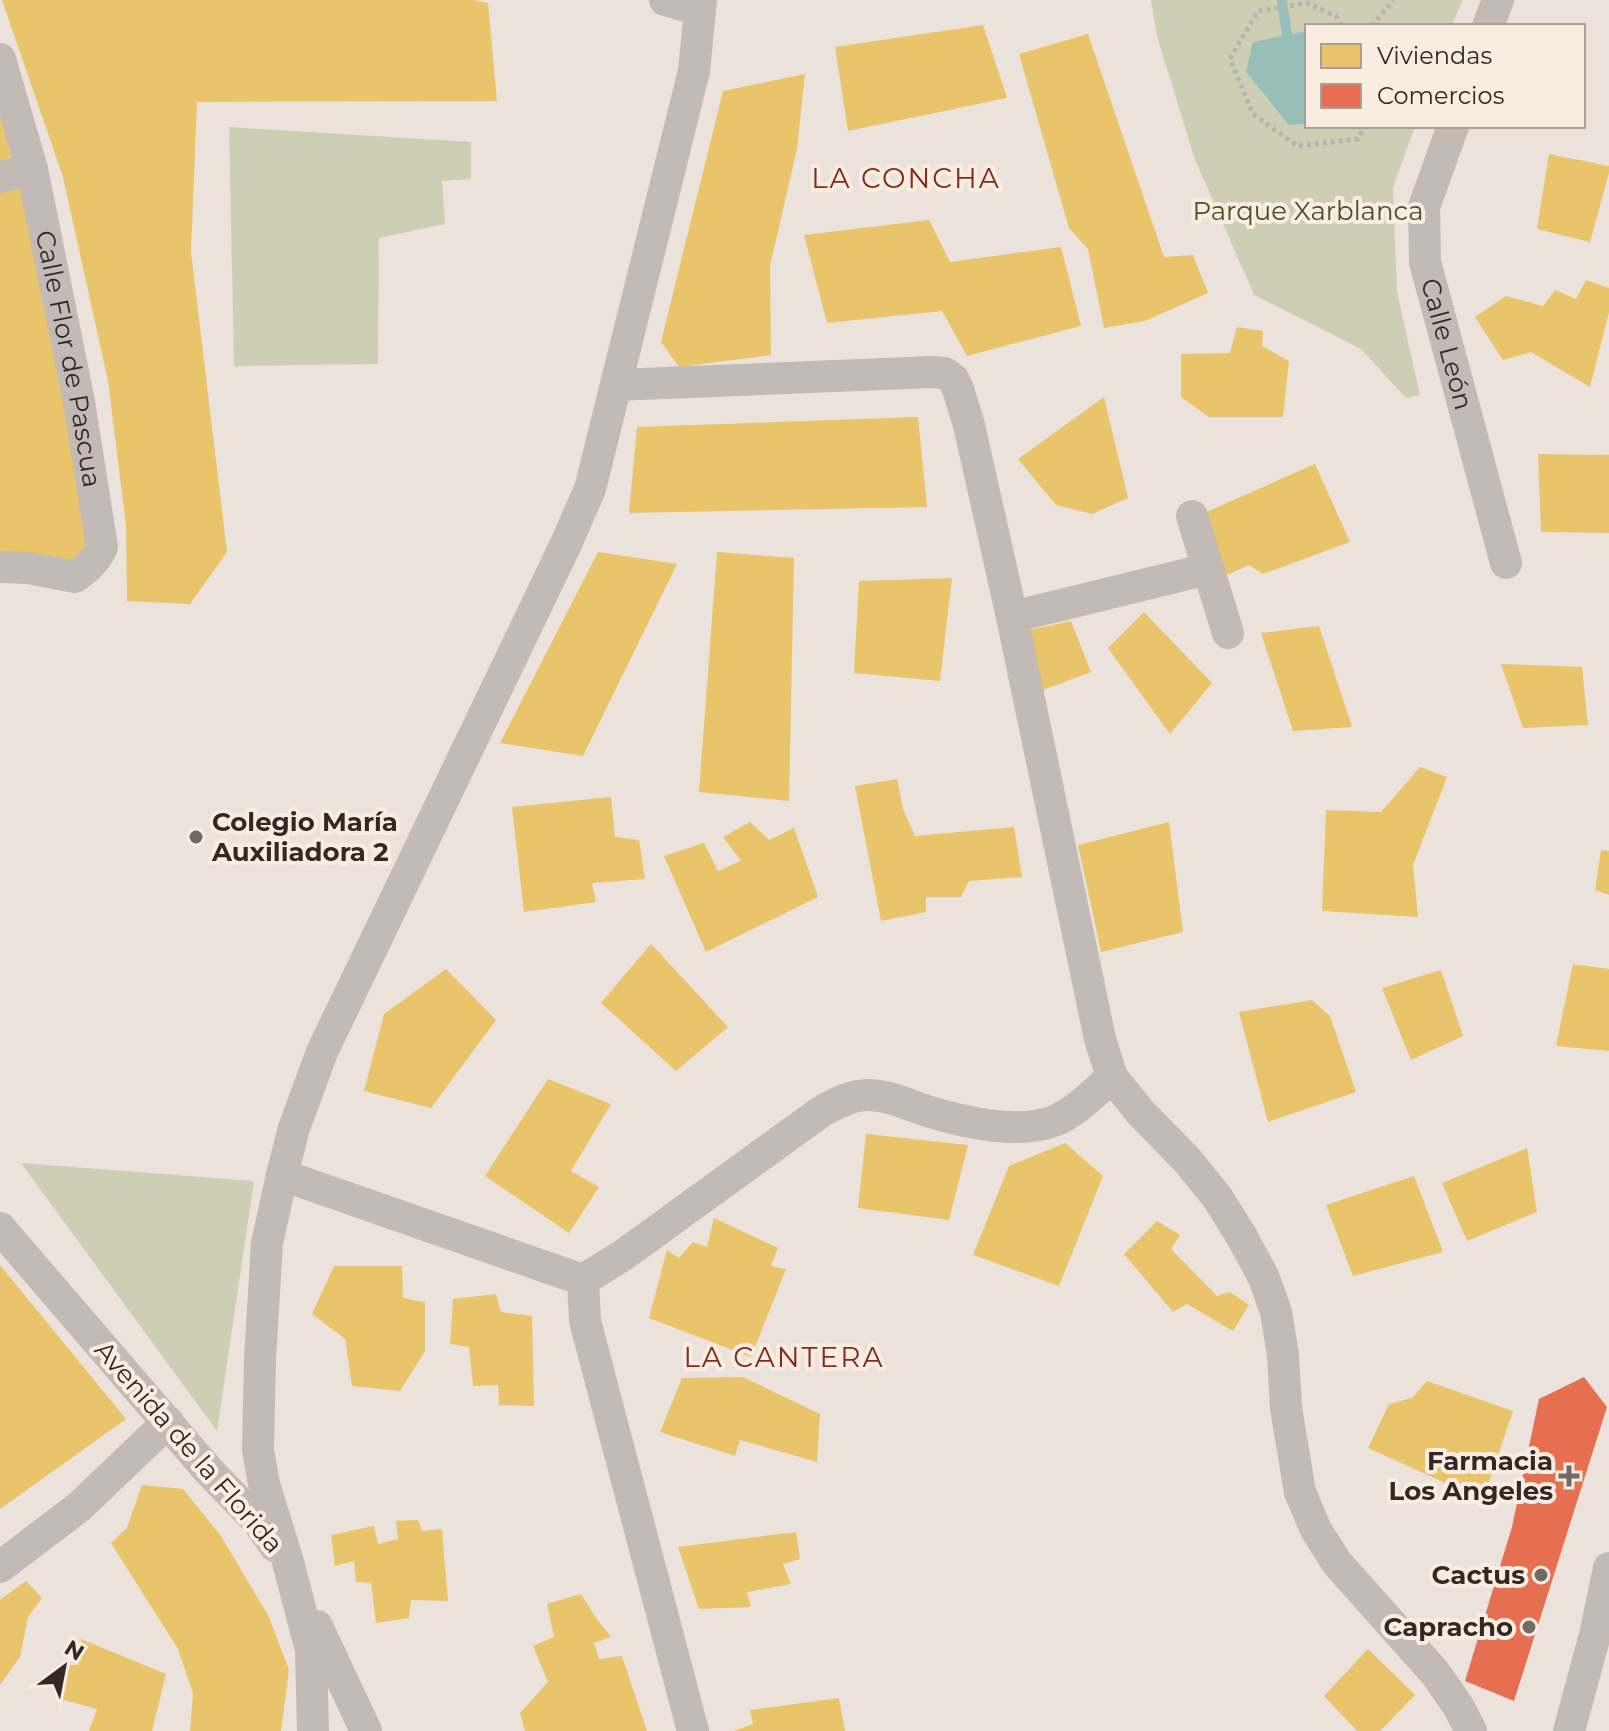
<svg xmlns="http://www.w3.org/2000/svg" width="1609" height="1731" viewBox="0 0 1609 1731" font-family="Montserrat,sans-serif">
<rect width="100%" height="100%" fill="#ebe3db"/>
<g fill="#cdcfb5">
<path d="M1151,0H1462L1452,26H1307V126H1415L1393,188L1397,292L1420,395L1406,398L1361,349L1254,295L1194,157L1157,36Z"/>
<path d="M229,127L471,142V179L442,181L445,224L379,238L378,364L234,366Z"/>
<path d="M21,1163L254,1181L217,1431Z"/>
</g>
<path fill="#98beba" d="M1307,31V124L1289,125L1246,72L1253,42Z"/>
<g fill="#e9c46a">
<path d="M2,0H473L488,3L497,101L197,102L191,252L227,552L190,604L127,601L126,526L108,381L63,177Z"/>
<path d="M983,25L1007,98L848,131L835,47Z"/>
<path d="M1088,34L1164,257L1193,255L1208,293L1145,321L1104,328L1088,249L1069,228L1019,54Z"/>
<path d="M805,74L797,149L770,266L771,355L679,367L661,342L723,91Z"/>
<path d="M0,116L15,156L0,161Z"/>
<path d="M1549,154L1609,166V173L1590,242L1537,229Z"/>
<path d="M21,176L61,372L88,540L79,560L64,562L0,556V181Z"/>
<path d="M929,220L950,262L1061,247L1081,326L967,356L942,311L827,323L804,235Z"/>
<path d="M1586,280L1609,288V312L1590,387L1531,352L1503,360L1475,317L1506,296L1543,306L1555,290L1576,299Z"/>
<path d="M1237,327L1263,331L1262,346L1289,361L1283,417H1209L1181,397V354L1230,353Z"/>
<path d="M1104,397L1128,498L1092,514L1056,505L1018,459Z"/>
<path d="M918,417L927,507L629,513L637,427Z"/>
<path d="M1538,454L1609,455V533L1541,532Z"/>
<path d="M1315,464L1350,542L1263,574L1249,565L1225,576L1204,513Z"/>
<path d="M598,552L677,564L583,756L500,743Z"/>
<path d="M717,552L794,558L789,801L699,792Z"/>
<path d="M952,578L940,681L854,673L859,581Z"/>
<path d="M1144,612L1212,683L1170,734L1108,648Z"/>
<path d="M1071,621L1091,672L1043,690L1025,631Z"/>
<path d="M1319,626L1352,727L1293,731L1261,633Z"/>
<path d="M1501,664L1582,667L1588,725L1523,728Z"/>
<path d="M1420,767L1447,777L1413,865L1418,917L1322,911L1326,810L1381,812Z"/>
<path d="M897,779L903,809L915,836L1014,827L1022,877L969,881L961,897H926V912L881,921L855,786Z"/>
<path d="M611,797L615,837L639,840L645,879L592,883L596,902L524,912L512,807Z"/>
<path d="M750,822L769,840L794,828L818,897L706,952L664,856L704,843L718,871L741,861L723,837Z"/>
<path d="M1169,822L1183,932L1101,952L1078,845Z"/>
<path d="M1601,850L1609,851V895L1595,890Z"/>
<path d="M651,944L728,1027L676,1071L601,1003Z"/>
<path d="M1573,964L1609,969V1051L1556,1046Z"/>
<path d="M446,969L496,1020L431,1108L364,1091L384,1014Z"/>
<path d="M1441,970L1463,1036L1411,1060L1382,988Z"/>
<path d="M1312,1000L1330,1016L1356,1092L1268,1122L1239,1012Z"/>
<path d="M548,1079L611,1104L571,1171L599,1187L569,1233L485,1176Z"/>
<path d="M866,1134L968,1145L949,1220L858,1208Z"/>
<path d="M1065,1143L1103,1176L1059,1286L973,1255L1009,1166Z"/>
<path d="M1527,1148L1537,1212L1467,1241L1442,1183Z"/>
<path d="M1414,1176L1443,1252L1353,1276L1326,1205Z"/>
<path d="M714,1218L778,1248L771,1266L786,1269L751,1357L649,1318L667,1250L679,1258L693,1242L707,1247Z"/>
<path d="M1157,1221L1180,1235L1171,1249L1217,1296L1230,1292L1249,1305L1233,1331L1187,1304L1173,1312L1124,1254Z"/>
<path d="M0,1265L126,1419L0,1509Z"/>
<path d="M334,1266H402L403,1298L425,1302V1351L400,1391L352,1386L345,1339L312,1314Z"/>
<path d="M496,1294L501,1312L532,1316L534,1406L499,1405L498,1385L473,1386L469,1347L450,1344L453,1299Z"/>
<path d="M743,1377L820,1414L817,1462L740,1440L735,1456L660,1432L682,1378Z"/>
<path d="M1427,1381L1513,1411L1483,1500L1368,1448L1389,1404L1412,1398Z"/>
<path d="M142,1485L183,1489L221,1536L269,1617L289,1670L281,1731H190L193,1693L178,1649L111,1543L127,1528Z"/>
<path d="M418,1520L422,1531L442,1529L448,1601L411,1600L409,1618L376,1623L371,1583L356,1582L354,1561L335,1566L331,1535L374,1526L378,1544L398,1539L396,1521Z"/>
<path d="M796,1532L800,1559L783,1564L791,1584L747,1592L751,1607L699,1609L678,1547Z"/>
<path d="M26,1581L42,1598L28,1617L20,1657L0,1685V1600Z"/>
<path d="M581,1594L596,1618L611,1637L594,1643L599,1659L622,1656L647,1731H525L520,1713L548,1682L533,1646L554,1637L547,1604Z"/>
<path d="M81,1639L166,1674L152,1731H89L97,1709L60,1699L66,1665H78Z"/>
<path d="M1368,1649L1415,1695L1380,1731H1357L1324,1696Z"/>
<path d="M839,1698L845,1731H734L753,1724L750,1710Z"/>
</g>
<path fill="#e76f51" d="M1584,1377L1607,1407L1514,1701L1465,1681L1512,1527L1539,1399Z"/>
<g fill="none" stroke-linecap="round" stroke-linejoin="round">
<path stroke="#98beba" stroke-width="10" d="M1282,0L1287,35"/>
<g stroke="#bbb3ae" stroke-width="5" stroke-dasharray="4 4" stroke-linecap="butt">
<path d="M1341,26L1336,16L1307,3L1258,11L1230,59L1253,114L1297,146L1358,139L1364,126"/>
<path d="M1372,26L1393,0"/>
</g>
<g stroke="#c2bab5" stroke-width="32">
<path d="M665,0L699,10"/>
<path d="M1488,26L1498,0"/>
<path id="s1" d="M0,59L32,169L79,402L102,547C96,561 87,568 75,577L28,568L0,567"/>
<path id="s2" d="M1453,126L1424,207L1425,262L1506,563"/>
<path d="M0,177L32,169"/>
<path d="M616,385L932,372L945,373L953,379L958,389L969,425L1012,617L1100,1039L1112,1077L1141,1113L1187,1160L1217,1197L1242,1237L1264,1278L1276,1312L1283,1355L1286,1408L1300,1492L1316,1530L1337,1563L1436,1674L1458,1706L1471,1731"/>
<path d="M1192,516L1228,633"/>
<path d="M1012,617L1208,569"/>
<path d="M282,1175L583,1280L585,1321L693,1731"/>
<path d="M0,1228L208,1470L259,1523L275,1546"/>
<path d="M583,1280L622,1256L822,1111C837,1103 852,1095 868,1095C889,1095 908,1105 927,1111C962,1122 1019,1135 1054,1121C1075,1113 1095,1092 1112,1077"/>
<path d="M0,1567L79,1507L168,1422"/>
<path d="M317,1626L366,1731"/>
<path d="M313,1731L311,1650L288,1562L264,1484L258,1450L260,1359L267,1243L282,1175L294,1128L322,1052L565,546L590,489L694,71L701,0"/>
<path d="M1569,1731L1595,1635L1609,1568"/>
</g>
</g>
<g fill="#736964" stroke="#f9ece1" stroke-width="3">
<circle cx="196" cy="837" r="8"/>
<path d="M1565 1464h8v8h8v8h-8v8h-8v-8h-8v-8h8z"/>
<circle cx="1541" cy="1575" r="8"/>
<circle cx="1529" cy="1627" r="8"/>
</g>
<g text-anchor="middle" stroke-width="8" stroke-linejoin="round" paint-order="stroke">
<g font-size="26" fill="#455128" stroke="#f9ece1">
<text x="1308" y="220">Parque Xarblanca</text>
</g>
<g font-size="26" fill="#332824" stroke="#f9ece1">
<text dy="9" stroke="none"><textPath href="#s2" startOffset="226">Calle León</textPath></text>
<text dy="9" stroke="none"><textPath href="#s1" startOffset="308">Calle Flor de Pascua</textPath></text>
<text transform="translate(189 1447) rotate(49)" y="9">Avenida de la Florida</text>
</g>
<g font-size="26" font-weight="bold" fill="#332824" stroke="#f9ece1" text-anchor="end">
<text x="212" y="831" text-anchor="start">Colegio María<tspan x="212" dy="30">Auxiliadora 2</tspan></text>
<text x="1553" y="1470">Farmacia<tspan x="1553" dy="30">Los Angeles</tspan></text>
<text x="1525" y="1584">Cactus</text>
<text x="1513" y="1636">Capracho</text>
</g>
<g font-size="28" letter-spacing="2" fill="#832c1c" stroke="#f9ece1">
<text x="906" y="188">LA CONCHA</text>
<text x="784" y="1367">LA CANTERA</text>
</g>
</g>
<rect x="1305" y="24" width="280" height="104" fill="#f9ece1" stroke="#aa9e95" stroke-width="2"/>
<rect x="1321" y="44" width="40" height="24" fill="#e9c46a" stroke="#aa9e95" stroke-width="2"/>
<text x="1377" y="64" font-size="24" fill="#332824">Viviendas</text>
<rect x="1321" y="84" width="40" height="24" fill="#e76f51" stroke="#aa9e95" stroke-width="2"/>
<text x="1377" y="104" font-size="24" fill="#332824">Comercios</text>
<g transform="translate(64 1667) rotate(32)" stroke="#f9ece1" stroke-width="6" paint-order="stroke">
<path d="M0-6L14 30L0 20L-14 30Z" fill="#332824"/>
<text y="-12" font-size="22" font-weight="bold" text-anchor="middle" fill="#332824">N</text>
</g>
</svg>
